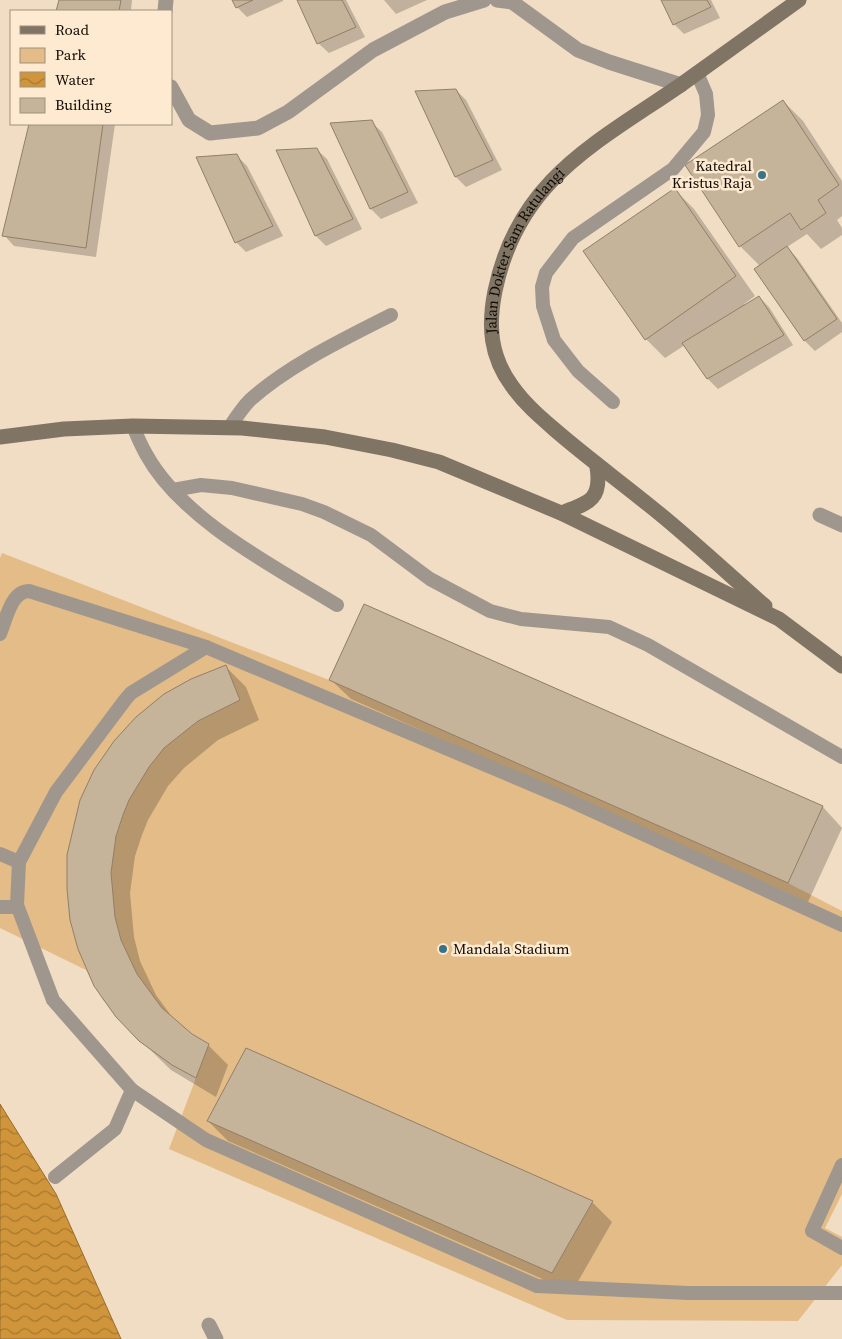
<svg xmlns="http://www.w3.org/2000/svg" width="842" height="1339" viewBox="0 0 842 1339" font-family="'Source Serif 4',serif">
<defs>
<pattern id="water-waves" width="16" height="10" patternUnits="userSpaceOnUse" patternTransform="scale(1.25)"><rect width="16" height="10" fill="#d0953a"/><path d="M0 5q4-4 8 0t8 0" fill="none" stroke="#a7782f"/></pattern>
</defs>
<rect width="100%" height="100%" fill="#f0ddc3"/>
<path fill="#e4bc87" d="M2,553L329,680L364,604L823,806L788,883L842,911V1194L825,1228L842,1237V1265L798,1321L567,1320L169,1149L196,1078L172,1065L139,1041L103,1000L86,970L0,928V558Z"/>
<path fill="url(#water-waves)" stroke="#976c2a" d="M0,1104L56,1194L121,1339H0Z"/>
<g fill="#0003">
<path d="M60,0H132L131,11H58Z"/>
<path d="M234,0H283V1L247,17L237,7Z"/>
<path d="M299,0H346L365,37L329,53L318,43Z"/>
<path d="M384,0H427L396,14Z"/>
<path d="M663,0H711L720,18L684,34L674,24Z"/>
<path d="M456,90L466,100L502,170L466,187L456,177Z"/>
<path d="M783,101L803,121L842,181V216L837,220L842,228V235L821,249L807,234L787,247L797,258L842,323V332L815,351L805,341L756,269L760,266L740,246Z"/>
<path d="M371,122L382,132L418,203L381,219L371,209L332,124Z"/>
<path d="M31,124H115L96,257L14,246L4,235Z"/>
<path d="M316,149L327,159L362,229L326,246L316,236L278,151Z"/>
<path d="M236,155L247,166L283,236L246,252L236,242Z"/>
<path d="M674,189L694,209L755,296L744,304L745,305L759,297L769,307L793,345L718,389L708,379L685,345L665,358L646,339Z"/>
<path d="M365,606L823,807L842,828L808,902L351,699L331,680Z"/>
<path d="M226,667L246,687L259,720L218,740L184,768L168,786L148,820L142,835L135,856L130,893L134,937L140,961L156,995L175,1021L192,1035L208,1045L228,1065L216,1097L171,1070L130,1030L69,855Z"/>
<path d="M208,1121L592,1202L612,1222L572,1292L228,1141Z"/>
</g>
<g fill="#c5b39a" stroke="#917f68">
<path d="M59,0H121L119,11H56Z"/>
<path d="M232,0H253L236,8Z"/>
<path d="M297,0H342L356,27L317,44Z"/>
<path d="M661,0H707L711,7L673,25Z"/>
<path d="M456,89L493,160L455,177L415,91Z"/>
<path d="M783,100L839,185L818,200L826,213L801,230L790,213L739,247L685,165Z"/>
<path d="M372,120L408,192L370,209L330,123Z"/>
<path d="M29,124H103L86,248L2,236Z"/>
<path d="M317,148L353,219L315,236L276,150Z"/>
<path d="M237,154L273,226L235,243L196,157Z"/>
<path d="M675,188L736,276L645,340L583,251Z"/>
<path d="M787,246L837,319L804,341L754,269Z"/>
<path d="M759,296L784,335L707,379L682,343Z"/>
<path d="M364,604L823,806L788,883L329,680Z"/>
<path d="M226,665L240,700L198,721L164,748L149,767L129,800L123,815L116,836L111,873L115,917L121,940L137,974L162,1008L192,1034L209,1044L196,1078L172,1065L139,1041L116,1017L94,986L78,949L70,920L67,889V855L80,800L94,770L114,741L136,717L164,694L191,679Z"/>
<path d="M246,1048L593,1201L552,1273L207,1121Z"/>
</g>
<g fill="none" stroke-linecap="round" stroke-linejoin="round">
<g stroke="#9f978d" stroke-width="14">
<path d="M613,402L578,371L554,340L543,306L542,287L546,273L573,238L673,169L704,132L708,115L706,94L697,73"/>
<path d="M133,426C137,436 141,445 146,454C182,520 275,567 337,605"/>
<path d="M229,428C235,419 242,408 250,400C289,365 344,339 391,315"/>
<path d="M173,490L201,485L232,488L302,504L324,512L371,535L430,579L490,611L521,619L609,627L648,645L842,757"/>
<path d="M0,634C6,620 11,591 29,591L206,647"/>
<path d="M0,854L19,862"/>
<path d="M0,907H17"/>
<path d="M842,925L564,798L206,647L131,693L125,700L56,792L19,862L17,905L53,1000L132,1090L206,1140L537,1286L688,1293H842"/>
<path d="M842,1165L812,1231L842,1248"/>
<path d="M55,1177L115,1129L132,1090"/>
</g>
<g stroke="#9f978d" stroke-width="15">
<path d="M497,0L512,2L578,50L609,62L681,85"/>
<path d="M165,11L166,0"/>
<path d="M171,87L189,120L210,133L258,128L288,112L373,50L445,12L484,0"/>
<path d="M820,515L842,525"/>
<path d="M209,1325L216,1339"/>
</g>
<g stroke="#807465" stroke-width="15">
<path d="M0,437L64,429L133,426L242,428L325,437L392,450L439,462L561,513L779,619L842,666"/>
<path d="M561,513C589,503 602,500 597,467"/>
<path id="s1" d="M765,606C727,573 689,537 650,506C618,480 585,456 554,429C539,416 524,403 512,386C490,356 488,326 495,291C518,179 597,143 682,84C721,56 760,28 799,0"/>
</g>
</g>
<g fill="#37748b" stroke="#fdead0" stroke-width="2">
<circle cx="762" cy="175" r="5"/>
<circle cx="443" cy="949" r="5"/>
</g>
<g text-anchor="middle" stroke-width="5" stroke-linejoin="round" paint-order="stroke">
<g font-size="15" fill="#110b04" stroke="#fdead0" text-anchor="end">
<text x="752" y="171">Katedral<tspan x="752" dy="17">Kristus Raja</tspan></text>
<text x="453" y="954" text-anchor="start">Mandala Stadium</text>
</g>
<g font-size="15" fill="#110b04" stroke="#fdead0">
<text dy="5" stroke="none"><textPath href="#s1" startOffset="484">Jalan Dokter Sam Ratulangi</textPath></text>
</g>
</g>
<rect x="10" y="10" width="162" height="115" fill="#fdead0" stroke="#9f917e"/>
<rect x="20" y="26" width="25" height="8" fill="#807465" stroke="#9f917e"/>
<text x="55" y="35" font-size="15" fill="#110b04">Road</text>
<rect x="20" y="48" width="25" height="15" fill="#e4bc87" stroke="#9f917e"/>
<text x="55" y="60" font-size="15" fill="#110b04">Park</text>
<rect x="20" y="72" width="25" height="15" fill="url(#water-waves)" stroke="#9f917e"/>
<text x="55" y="85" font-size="15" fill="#110b04">Water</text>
<rect x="20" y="98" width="25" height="15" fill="#c5b39a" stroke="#9f917e"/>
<text x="55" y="110" font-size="15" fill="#110b04">Building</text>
</svg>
